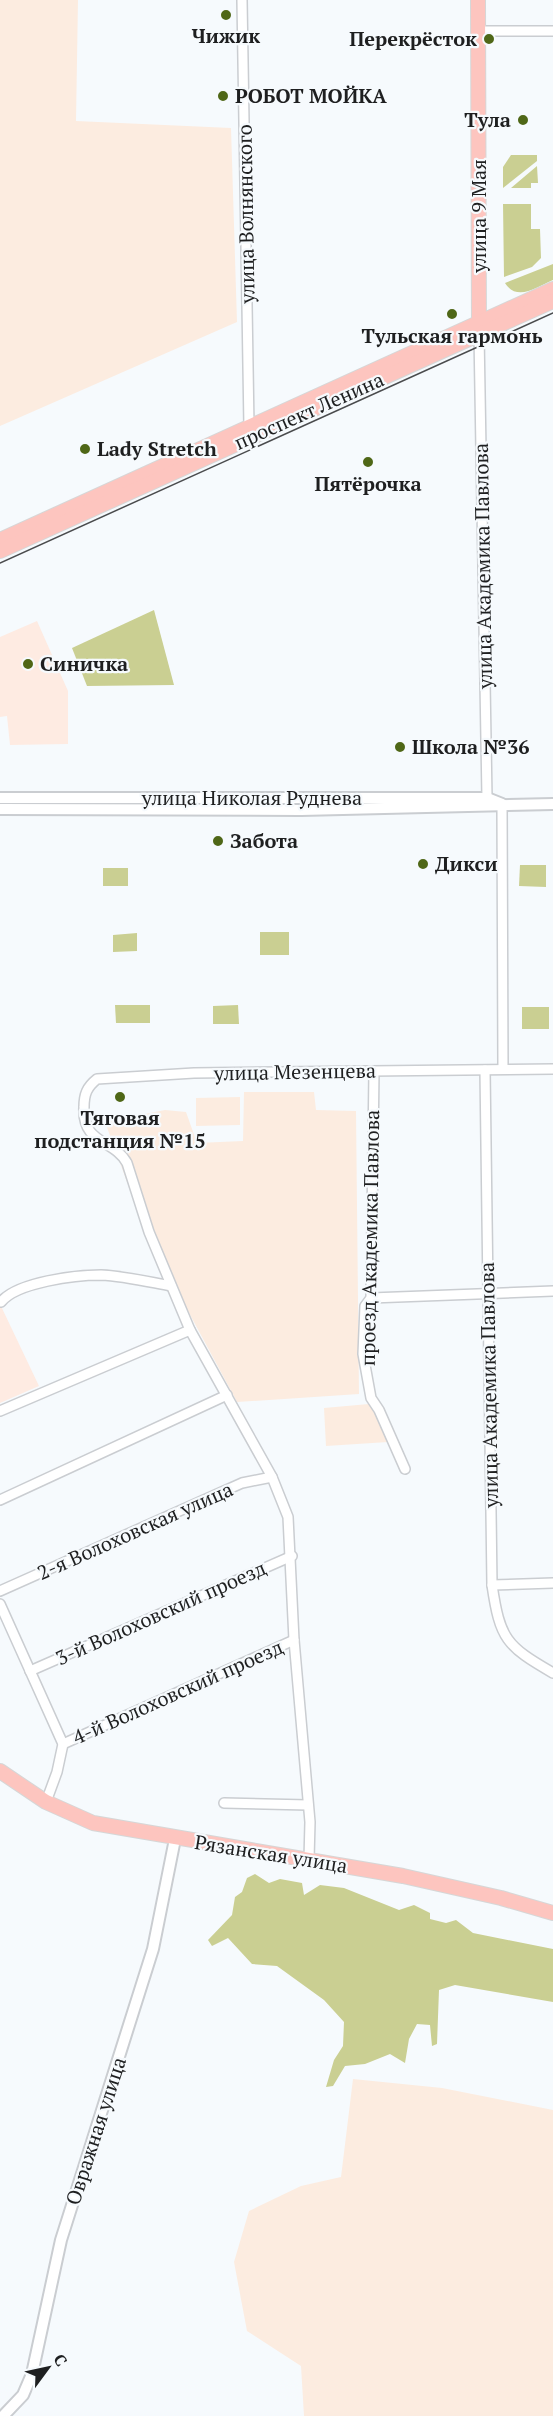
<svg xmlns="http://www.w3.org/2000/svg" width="553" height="2416" viewBox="0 0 553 2416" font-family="'PT Serif',serif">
<rect width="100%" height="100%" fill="#f6fafd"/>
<g fill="#fcece0">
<path d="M0,0H78L76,121L231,128L237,322L0,426Z"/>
<path d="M244,1092H314L316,1110L356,1111L359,1394L237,1402L145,1231L105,1122L165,1110L186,1112L197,1143L243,1141Z"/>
<path d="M240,1097V1125L196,1126V1098Z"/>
<path d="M369,1404L375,1410L388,1442L326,1446L324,1408Z"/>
<path d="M353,2079L442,2088L553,2110V2416H304L301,2366L247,2331L234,2262L249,2211L301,2186L341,2177Z"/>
</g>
<g fill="#feebe2">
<path d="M37,621L68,691V744L10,745L7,716L0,717V637Z"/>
<path d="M0,1304L39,1386L0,1403Z"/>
</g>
<g fill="#cacf92">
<path d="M511,155H537V161L503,188V167Z"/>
<path d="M537,166L538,183H531V188H511Z"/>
<path d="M503,204H531V229H540L541,258L532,267L504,277Z"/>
<path d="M553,264V280C537,287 517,302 505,283Z"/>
<path d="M154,610L174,685L87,686L72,648Z"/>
<path d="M520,865H546V887L519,886Z"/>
<rect x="103" y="868" width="25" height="18"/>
<rect x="260" y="932" width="29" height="23"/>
<path d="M137,933V951L113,952V935Z"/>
<path d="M115,1005H150V1023H116Z"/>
<path d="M238,1005L239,1024H213V1006Z"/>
<rect x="522" y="1007" width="27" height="22"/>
<path d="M255,1874L269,1883L280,1879L302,1883L304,1895L320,1885L344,1888L399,1910L414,1905L430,1913V1919L446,1923L456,1920L473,1933L553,1949V2002L455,1985L439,1990L437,2044L432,2046L430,2025L417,2024L409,2039L405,2063L390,2054L365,2064L345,2066L333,2086L326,2087L334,2060L343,2046L344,2022L324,2000L277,1966L252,1964L228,1938L212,1946L208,1940L232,1915L235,1897L242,1892L247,1878Z"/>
</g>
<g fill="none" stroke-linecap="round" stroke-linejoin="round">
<g stroke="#cacdd1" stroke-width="12">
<g id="minor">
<path d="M242,0L249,427"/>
<path d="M479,31H553"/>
<path d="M479,334L487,798"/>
<path d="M502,804L503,1069"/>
<path d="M485,1070L492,1585C500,1639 506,1646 553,1673"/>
<path d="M374,1071L371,1298L365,1306L363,1354L371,1398L379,1410L405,1469"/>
<path d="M371,1298L553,1291"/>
<path d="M1,1302C17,1282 76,1275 101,1275C124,1276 149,1282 171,1286"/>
<path d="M0,1411L190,1330"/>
<path d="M0,1500L227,1395"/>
<path d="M492,1585L553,1583"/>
<path d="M0,1591L242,1483L272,1477"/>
<path d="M0,1604L63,1744L57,1772L46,1802"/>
<path d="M30,1671L292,1556"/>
<path d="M63,1744L294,1640"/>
<path d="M224,1803L308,1805"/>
<path d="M309,1859L310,1822L294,1640L288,1517L272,1477L190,1330L149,1232L127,1163C114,1139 82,1145 84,1107C84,1094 87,1087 97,1079L194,1073L553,1069"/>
</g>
</g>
<g stroke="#cacdd1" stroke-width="14">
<g id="tertiary">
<path d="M0,798H487L502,804"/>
<path d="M0,809L301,810L553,804"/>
<path d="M3,2416L23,2395L32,2374L61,2240L153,1949L175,1839"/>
</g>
</g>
<g stroke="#d6d7d7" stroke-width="16">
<g id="primary">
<path d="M478,0L479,331"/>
<path d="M0,540L553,289"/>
<path d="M0,551L553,301"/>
<path d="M0,1771L46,1802L93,1823L403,1876L501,1898L553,1913"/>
</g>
</g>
<use href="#minor" stroke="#fff" stroke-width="9"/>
<use href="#tertiary" stroke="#fff" stroke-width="10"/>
<use href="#primary" stroke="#fdc5bf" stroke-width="14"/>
<path stroke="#4a4b4d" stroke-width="1.5" d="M0,563L553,313"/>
</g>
<g fill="#4f6717" stroke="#f6fafd" stroke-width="2">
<circle cx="226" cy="15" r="6"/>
<circle cx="489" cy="39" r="6"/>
<circle cx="223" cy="96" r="6"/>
<circle cx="523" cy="120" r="6"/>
<circle cx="452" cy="314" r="6"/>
<circle cx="85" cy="449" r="6"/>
<circle cx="368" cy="462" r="6"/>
<circle cx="28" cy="664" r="6"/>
<circle cx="400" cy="747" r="6"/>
<circle cx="218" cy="841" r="6"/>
<circle cx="423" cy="864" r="6"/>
<circle cx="120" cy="1097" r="6"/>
</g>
<g text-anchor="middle" stroke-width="4.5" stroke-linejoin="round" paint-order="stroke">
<g font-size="20" font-weight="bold" fill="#1e1f20" stroke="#f6fafd" text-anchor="start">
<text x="226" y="43" text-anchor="middle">Чижик</text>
<text x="477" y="46" text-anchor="end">Перекрёсток</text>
<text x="235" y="103">РОБОТ МОЙКА</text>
<text x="511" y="127" text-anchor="end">Тула</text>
<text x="452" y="343" text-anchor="middle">Тульская гармонь</text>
<text x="97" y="456">Lady Stretch</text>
<text x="368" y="491" text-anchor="middle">Пятёрочка</text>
<text x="40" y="671">Синичка</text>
<text x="412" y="754">Школа №36</text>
<text x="230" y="848">Забота</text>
<text x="435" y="871">Дикси</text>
<text x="120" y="1125" text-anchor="middle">Тяговая<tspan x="120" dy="23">подстанция №15</tspan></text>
</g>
<g font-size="20" fill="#1e1f20" stroke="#f6fafd">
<text transform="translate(246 214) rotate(-91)" y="7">улица Волнянского</text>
<text transform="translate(479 216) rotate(-90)" y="7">улица 9 Мая</text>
<text transform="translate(309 411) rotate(-24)" y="7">проспект Ленина</text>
<text transform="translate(483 566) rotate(-91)" y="7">улица Академика Павлова</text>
<text x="252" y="805">улица Николая Руднева</text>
<text transform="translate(295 1072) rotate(-1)" y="7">улица Мезенцева</text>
<text transform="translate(370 1238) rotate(-89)" y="7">проезд Академика Павлова</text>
<text transform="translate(489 1385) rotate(-91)" y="7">улица Академика Павлова</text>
<text transform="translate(135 1531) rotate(-24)" y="7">2-я Волоховская улица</text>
<text transform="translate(161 1613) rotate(-24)" y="7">3-й Волоховский проезд</text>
<text transform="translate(178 1692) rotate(-24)" y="7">4-й Волоховский проезд</text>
<text transform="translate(271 1854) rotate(9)" y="7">Рязанская улица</text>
<text transform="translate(96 2131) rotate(-72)" y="7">Овражная улица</text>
</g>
</g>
<g transform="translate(48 2368) rotate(57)" stroke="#f6fafd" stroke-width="4.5" paint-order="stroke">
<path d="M0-4.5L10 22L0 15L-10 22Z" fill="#1e1f20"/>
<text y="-9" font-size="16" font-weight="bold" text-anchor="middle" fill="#1e1f20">С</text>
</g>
</svg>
